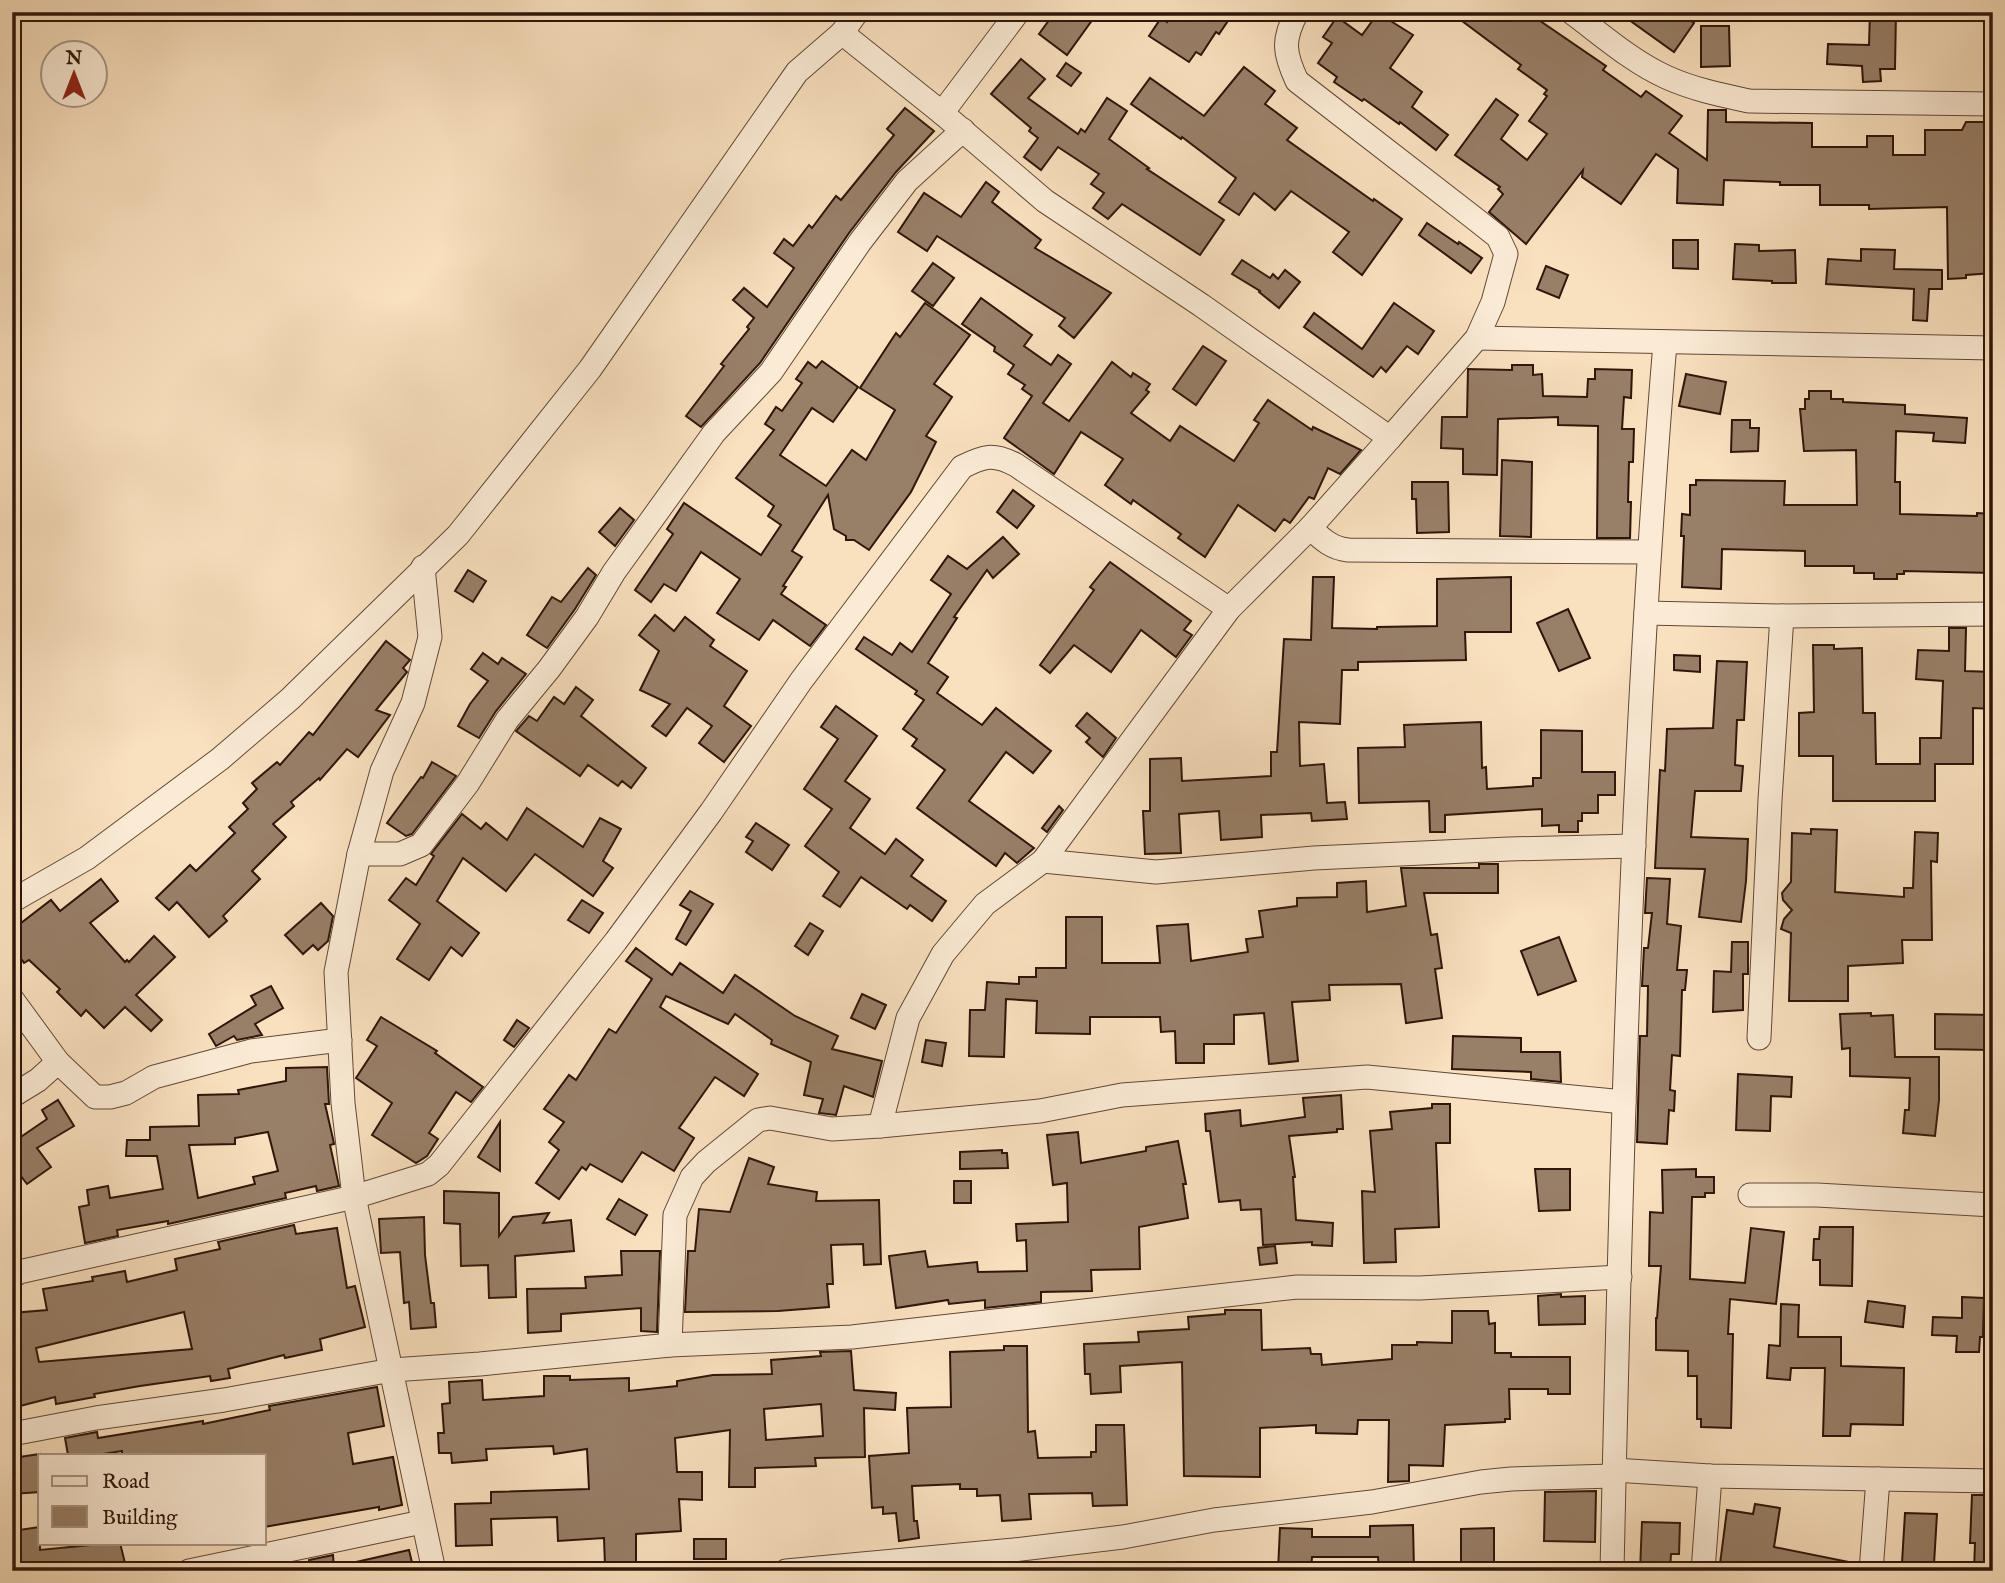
<svg xmlns="http://www.w3.org/2000/svg" width="2005" height="1583" viewBox="0 0 2005 1583" font-family="'IM FELL English',serif">
<rect width="100%" height="100%" fill="#f9e0be"/>
<filter id="stains"><feTurbulence type="fractalNoise" baseFrequency=".00286" numOctaves="4"/><feColorMatrix values="0 0 0 0 .2 0 0 0 0 .09 0 0 0 0 .02 0 0 0 .5 -.17"/></filter>
<radialGradient id="worn" r=".72"><stop offset=".6" stop-color="#630" stop-opacity="0"/><stop offset="1" stop-color="#630" stop-opacity=".3"/></radialGradient>
<g fill="#987f68" stroke="#2e160a" stroke-width="2" fill-rule="evenodd">
<path d="M1055,12H1098L1067,55L1039,34Z"/>
<path d="M1173,12H1234L1219,34L1216,32L1201,55L1196,52L1189,62L1149,36L1161,18L1167,22Z"/>
<path d="M1450,12H1527L1606,66L1603,70L1641,97L1646,91L1682,116L1669,133L1707,160L1708,110H1726V122L1812,123V147H1867V136H1893V155H1925V130H1962L1966,122H1993V151H1989L1986,221L1991,220L1993,273L1966,275V278L1948,279L1947,207L1869,209V205H1820V185H1780V182L1724,180L1723,205L1677,203L1678,169L1656,154L1621,204L1582,177L1583,170L1526,244L1489,212L1503,194L1498,189L1500,187L1455,155L1496,99L1518,115L1501,139L1527,160L1547,134L1529,121L1547,96L1544,94L1547,90L1518,69L1521,65Z"/>
<path d="M1618,12H1679L1694,23L1674,52Z"/>
<path d="M1870,12H1896L1895,69H1880L1881,81L1863,82L1862,66L1827,64L1828,44L1869,45Z"/>
<path d="M1378,13L1413,35L1390,68L1422,92L1412,107L1448,135L1436,150L1400,122L1399,124L1364,99L1362,101L1334,82L1337,77L1318,63L1332,43L1323,37L1337,17L1362,35Z"/>
<path d="M1701,26H1729L1730,66L1701,67Z"/>
<path d="M1021,59L1045,79L1028,98L1078,134L1081,129L1085,132L1107,98L1127,111L1109,139L1149,168L1147,169L1224,220L1200,255L1122,204L1108,219L1093,208L1104,193L1091,184L1099,174L1058,147L1041,170L1024,157L1038,138L1029,131L1031,128L991,94Z"/>
<path d="M1066,63L1081,73L1071,86L1057,76Z"/>
<path d="M1244,67L1275,91L1265,104L1297,128L1287,140L1373,201L1374,199L1402,219L1362,275L1333,252L1349,232L1291,191L1275,210L1254,193L1239,215L1219,202L1236,178L1182,137L1181,139L1131,104L1150,78L1204,116Z"/>
<path d="M905,108L934,131L896,172L849,233L760,363L701,427L686,416L724,366L721,364L749,329L747,327L754,318L733,300L744,288L767,307L794,268L774,253L784,239L793,246L809,225L812,228L836,196L841,200L894,135L887,129Z"/>
<path d="M986,182L999,192L992,202L1041,240L1035,248L1111,293L1074,338L1059,326L1065,318L937,236L927,251L898,232L924,193L961,217Z"/>
<path d="M1427,223L1458,244L1459,242L1482,258L1471,273L1419,235Z"/>
<path d="M1673,240H1698V269L1673,268Z"/>
<path d="M1735,244L1759,245V251L1795,250L1796,283H1772V281L1733,279Z"/>
<path d="M1861,249L1895,250L1894,269L1942,270V289H1929L1927,321L1913,320L1914,289L1826,284L1828,259L1861,261Z"/>
<path d="M1242,260L1270,278L1273,274L1278,279L1285,270L1300,282L1279,308L1259,292L1260,291L1232,274Z"/>
<path d="M933,263L954,278L933,306L912,291Z"/>
<path d="M1546,266L1568,275L1559,298L1537,289Z"/>
<path d="M981,298L1032,335L1024,346L1051,365L1058,355L1071,364L1043,403L1069,421L1112,362L1131,377L1133,373L1150,384L1146,390L1149,392L1131,413L1170,441L1180,426L1234,461L1259,423L1254,420L1268,400L1312,430L1313,427L1361,450L1340,474L1328,468L1314,499L1309,497L1290,523L1284,519L1275,531L1238,505L1205,557L1178,538L1181,534L1133,500L1131,504L1105,485L1123,459L1081,432L1054,474L1004,438L1032,396L1022,389L1025,385L1008,374L1014,365L994,351L995,347L962,324Z"/>
<path d="M925,303L970,335L934,384L952,397L926,436L936,442L911,492L869,550L854,540H846V536L834,529L828,495L792,551L802,557L783,586L786,587L781,594L826,625L810,646L773,620L759,640L717,613L740,579L701,552L676,591L664,584L651,602L635,590L673,534L667,529L684,503L761,555L781,525L768,516L774,506L736,478L774,430L765,424L776,407L782,411L802,383L796,379L808,362L816,368L822,361L858,387L833,422L812,408L780,455L826,486L852,450L866,460L895,410L860,388L896,333L900,337Z"/>
<path d="M1394,303L1434,331L1418,354L1407,346L1386,372L1381,367L1373,377L1304,327L1314,313L1362,349Z"/>
<path d="M1203,346L1226,361L1196,405L1173,389Z"/>
<path d="M1512,365H1533V375L1542,374L1543,396L1587,397L1588,379H1595V369L1632,370L1631,398L1624,397L1622,429H1634L1633,462H1629L1628,502H1631L1630,538H1597L1598,426L1558,425V417L1498,419L1497,475L1463,474V449L1441,448L1442,417H1467L1468,369L1512,370Z"/>
<path d="M1686,374L1726,382L1720,414L1679,406Z"/>
<path d="M1809,391H1831V399H1843V402L1905,405V414L1967,418L1965,443L1933,441L1934,433L1896,431L1895,482H1900V514L1977,516V513L1993,514V573L1904,571V574H1897V579H1874V573H1854V566H1805V551L1722,549L1721,589L1682,587L1684,536H1681L1682,514L1690,515V485H1696V480L1785,481L1784,505H1857L1856,450L1804,451L1800,409H1805V399H1809Z"/>
<path d="M1732,420H1750V428H1759L1758,451L1731,452Z"/>
<path d="M1502,460L1532,462L1531,537L1500,536Z"/>
<path d="M1412,482H1448L1449,532L1417,533L1416,499H1412Z"/>
<path d="M1013,490L1034,506L1017,528L997,512Z"/>
<path d="M620,508L634,520L615,546L599,532Z"/>
<path d="M1003,537L1019,554L993,578L987,570L954,617L957,618L928,663L948,677L937,693L982,725L996,708L1051,751L1033,773L1006,752L969,801L1034,848L1017,863L1005,853L996,866L917,808L945,770L912,746L917,739L903,729L924,700L915,694L917,691L856,649L864,637L892,655L900,643L912,652L951,594L931,580L948,556L967,569Z"/>
<path d="M1110,562L1191,621L1184,630L1192,635L1176,657L1141,630L1111,672L1074,645L1050,673L1040,665L1094,590L1090,587Z"/>
<path d="M588,568L596,575L575,609L547,648L527,635L552,597L561,602Z"/>
<path d="M468,570L486,581L473,602L455,591Z"/>
<path d="M1313,577H1334L1332,628L1377,629V627L1437,626V579L1511,577V632H1465L1466,660L1358,662V670H1342L1340,724L1299,722L1300,766L1324,764L1327,803L1345,802L1347,819L1312,821L1311,813L1261,815L1262,837L1221,840L1219,811L1179,814L1181,853L1145,854L1143,811H1150V759L1181,758L1182,781L1271,776V752H1277L1284,639L1311,640Z"/>
<path d="M1568,609L1590,658L1559,671L1537,623Z"/>
<path d="M655,615L674,631L685,617L714,640L710,646L747,671L724,706L751,726L724,762L699,743L712,726L687,708L666,736L652,726L670,704L640,690L659,651L639,635Z"/>
<path d="M1949,628H1966L1965,671L1993,672V709L1973,708V764H1935V801H1833V756H1799V713L1814,712L1813,645H1834V649L1862,648L1863,713H1875L1876,764H1920V738H1941L1943,681L1916,679L1918,650L1949,651Z"/>
<path d="M386,641L410,660L403,668L407,672L376,710L390,715L358,757L347,749L320,780L319,778L291,802L294,806L273,824L286,837L252,871L260,879L223,916L227,921L209,937L177,902L169,910L156,898L190,865L196,871L235,833L229,827L248,809L243,803L257,789L252,783L277,762L280,765L309,732L313,735Z"/>
<path d="M483,653L498,664L502,658L526,674L496,711L479,738L458,726L470,704L488,681L471,669Z"/>
<path d="M1674,655L1700,656V672L1674,670Z"/>
<path d="M1717,661L1747,662L1744,720H1737L1735,765L1743,766L1741,791H1695L1691,837L1748,839L1746,881L1741,922L1699,917L1705,869L1655,868L1660,770L1665,771L1667,729L1713,728Z"/>
<path d="M576,687L593,700L581,716L646,768L631,788L622,781L618,786L588,765L580,776L516,731L529,716L537,721L554,697L564,704Z"/>
<path d="M836,706L877,736L845,781L870,799L850,828L885,854L896,839L923,860L911,876L946,901L932,921L910,905L907,909L861,877L840,907L823,896L839,872L805,846L832,809L804,789L838,739L821,727Z"/>
<path d="M1087,713L1116,738L1103,757L1086,742L1090,738L1076,726Z"/>
<path d="M1481,722L1482,768L1486,767L1487,789L1533,786V778H1541V730L1582,731V772H1615V795H1598V813H1582V821H1578V832H1559V825L1542,826V809L1445,815V832H1430L1429,801L1359,803L1358,748L1405,747L1404,725Z"/>
<path d="M432,762L456,776L412,834L406,836L387,823L421,777L423,778Z"/>
<path d="M1059,806L1063,810L1047,832L1042,828Z"/>
<path d="M527,808L583,847L600,818L621,829L603,861L613,868L593,896L535,854L506,891L463,858L437,901L479,933L462,956L451,947L429,980L397,959L420,924L389,900L406,878L416,885L434,856L431,854L462,814L481,829L486,823L507,840Z"/>
<path d="M756,823L789,845L772,870L746,852L753,841L746,837Z"/>
<path d="M1811,829L1837,830L1835,892L1904,897V888H1913L1915,832L1938,833L1937,862L1931,861L1932,940H1902L1903,963L1848,966V1001H1789L1791,933L1781,929L1784,919L1792,910L1783,900L1782,893L1791,882L1792,833L1811,834Z"/>
<path d="M1479,864H1498V893H1424L1431,935L1437,934L1442,968L1435,969L1442,1018L1406,1023L1401,984L1329,985L1330,1000L1292,1002L1298,1061L1269,1064L1264,1013L1234,1015V1044H1204V1063H1176L1175,1031L1161,1032L1160,1017H1090V1034L1036,1033L1037,1001L1006,999L1004,1057L969,1056L970,1010H985L987,982L1019,984V977H1036V968H1066V917H1102V963H1160L1157,926L1188,924L1191,961L1248,952L1246,939L1263,937L1259,911L1297,906V898L1337,897V883L1366,881L1367,912L1406,906L1401,868H1479Z"/>
<path d="M1647,878L1670,879L1667,924L1681,926L1677,970H1687L1685,990H1682L1680,1056L1672,1055L1670,1090L1675,1091L1674,1111L1669,1110L1667,1144L1637,1142L1640,1036H1647L1648,986H1642L1644,948H1648L1652,913H1645Z"/>
<path d="M101,879L118,901L90,923L125,962L127,960L129,962L154,936L175,957L136,995L162,1020L151,1031L125,1007L104,1028L86,1010L81,1016L57,992L60,989L29,960L24,963L22,960L12,966V930L51,900L60,911Z"/>
<path d="M690,891L713,904L686,945L676,939L691,911L680,905Z"/>
<path d="M582,900L603,913L589,933L568,920Z"/>
<path d="M321,903L333,916L328,941L318,950L313,945L303,954L285,935Z"/>
<path d="M810,923L823,931L808,955L795,946Z"/>
<path d="M1559,937L1576,981L1538,995L1521,951Z"/>
<path d="M1732,942H1748V974H1743V1010L1713,1012L1714,971L1731,972Z"/>
<path d="M636,948L672,975L680,963L723,993L735,975L795,1016L838,1036L832,1049L882,1061L873,1097L844,1086L836,1115L819,1113L823,1099L804,1095L811,1062L771,1044L772,1040L735,1014L728,1024L666,996L660,1007L758,1074L744,1096L715,1077L679,1128L694,1138L674,1171L642,1152L622,1182L590,1164L586,1170L582,1167L559,1199L536,1183L559,1150L549,1142L564,1122L544,1109L569,1075L576,1080L609,1029L616,1033L652,979L626,961Z"/>
<path d="M271,986L283,1008L255,1024L262,1035L237,1040L234,1036L216,1046L209,1034L256,1005L251,996Z"/>
<path d="M862,994L886,1005L875,1029L851,1018Z"/>
<path d="M1871,1013V1016L1893,1015L1895,1057H1939V1100L1935,1136L1903,1133L1905,1110H1909L1910,1078L1850,1076V1048L1842,1049L1840,1014Z"/>
<path d="M1935,1014L1993,1015L1991,1050L1935,1049Z"/>
<path d="M381,1017L437,1051L435,1053L483,1087L471,1102L456,1092L429,1133L438,1139L427,1156L416,1163L372,1135L392,1103L356,1078L377,1046L367,1040Z"/>
<path d="M517,1020L529,1028L514,1047L504,1040Z"/>
<path d="M1453,1036L1521,1038V1052H1560L1561,1082L1531,1079V1072L1452,1069Z"/>
<path d="M926,1040L946,1043L942,1066L922,1062Z"/>
<path d="M327,1067L329,1104H325L333,1139L334,1144L330,1145L339,1186L317,1191L316,1186L285,1193L286,1198L168,1224V1221L117,1230L118,1236L85,1243L79,1207L89,1205L87,1190L108,1186L110,1198L163,1189L157,1156H126L127,1140H150V1127L199,1126L198,1095L239,1094L238,1090L286,1081V1068ZM268,1132L278,1171L253,1177L255,1184L198,1198L189,1145L235,1144V1138Z"/>
<path d="M1738,1074L1792,1077L1791,1097L1771,1096L1770,1131L1736,1130Z"/>
<path d="M1341,1095L1343,1129H1337V1132L1289,1136L1295,1177H1293L1296,1220L1333,1223L1332,1246L1312,1245V1242L1263,1245L1261,1209L1241,1210L1240,1200L1219,1202L1210,1131H1206L1205,1114L1240,1110L1241,1126L1305,1117L1303,1098Z"/>
<path d="M58,1100L74,1126L37,1148L51,1167L27,1184L20,1175L12,1181V1143L47,1119L42,1110Z"/>
<path d="M1432,1104H1450V1143H1436L1439,1227L1395,1229L1396,1262L1364,1263L1362,1191L1375,1192L1370,1131L1392,1129L1390,1112L1432,1108Z"/>
<path d="M500,1122V1171L478,1157Z"/>
<path d="M1078,1132L1081,1163L1146,1151V1147L1178,1141L1186,1184H1183L1188,1218L1139,1227L1140,1269L1091,1270L1092,1291L1041,1292V1302L985,1308V1300L949,1304L948,1300L896,1308L889,1256L925,1251L928,1267L977,1262L978,1272L1027,1271L1026,1240L1017,1241L1016,1224L1068,1222L1067,1183L1053,1185L1047,1135Z"/>
<path d="M1002,1150V1153H1007L1008,1168L960,1169V1152Z"/>
<path d="M749,1158L774,1167L768,1184L817,1192L816,1201L879,1200L881,1264L864,1265L863,1244L831,1245L833,1284H827L829,1307L778,1311L685,1312L688,1251H695L699,1209L730,1212Z"/>
<path d="M1535,1169H1570V1210L1539,1211Z"/>
<path d="M1696,1169V1177H1714V1193H1705V1197H1692L1690,1279L1745,1283L1751,1228L1784,1232L1776,1304L1730,1299L1728,1334H1733L1731,1428L1701,1427V1419H1697V1376H1688V1351L1656,1350V1318H1657L1661,1266H1649L1650,1212L1663,1213L1662,1170Z"/>
<rect x="954" y="1181" width="17" height="22"/>
<path d="M444,1191L499,1193V1236L513,1217L549,1213L543,1223L571,1220L574,1251L515,1256L516,1297L489,1298L488,1265L461,1266L460,1224L444,1223Z"/>
<path d="M619,1199L647,1215L635,1235L607,1219Z"/>
<path d="M424,1217L425,1255L431,1303H434L436,1327L411,1329L409,1302L404,1303L400,1252L381,1253L379,1219Z"/>
<path d="M294,1225L296,1234L337,1228L347,1288L355,1286L365,1327L320,1339L322,1350L285,1358L284,1355L228,1369L230,1378L211,1381L210,1376L140,1386L94,1394L95,1397L56,1404L55,1397L16,1407L12,1394V1313L47,1310L43,1289L93,1281L92,1277L125,1271L127,1282L177,1270L175,1259L220,1249L218,1242ZM184,1312L192,1349L39,1362L36,1348Z"/>
<path d="M1820,1227H1853L1852,1286L1820,1285V1260H1813L1814,1239H1819Z"/>
<path d="M1275,1246L1277,1263L1260,1265L1258,1248Z"/>
<path d="M621,1251H660L657,1332L641,1331V1308L561,1314V1331L528,1333L527,1289L586,1288L585,1277L622,1275Z"/>
<path d="M1561,1294V1297L1585,1296V1324L1539,1325L1538,1296Z"/>
<path d="M1962,1297L1984,1298L1983,1337H1980L1979,1352H1956L1957,1336L1932,1335L1933,1317L1962,1318Z"/>
<path d="M1868,1301L1905,1306L1903,1327L1865,1322Z"/>
<path d="M1781,1304L1799,1305L1798,1337H1841V1366L1904,1368L1903,1425L1851,1424L1850,1436H1823L1825,1368H1791L1790,1380L1767,1378L1769,1345L1780,1346Z"/>
<path d="M1225,1310H1261L1262,1350L1310,1348L1311,1354H1321L1322,1365L1392,1359V1345H1417V1342L1452,1343V1311H1488L1489,1324L1495,1323V1353H1511V1357H1570V1394H1548V1389H1509L1510,1419H1505V1422L1445,1425L1443,1466L1409,1465V1481L1388,1482L1389,1420H1358L1357,1434L1316,1433V1425L1260,1428V1477L1184,1476L1182,1362L1120,1366L1121,1392L1091,1394L1090,1374H1085L1084,1344L1139,1342L1138,1332L1189,1329L1188,1317L1225,1314Z"/>
<path d="M1004,1346H1027L1028,1432L1035,1431L1038,1458L1091,1457V1452H1096V1425H1124L1127,1505L1093,1506L1092,1493L1029,1494L1031,1519L1002,1521L1000,1495L977,1496V1489H960V1484L912,1486L914,1521H917L919,1538L899,1541L896,1513L883,1514V1507L872,1508L869,1456L909,1453L907,1408L951,1407L950,1352L1004,1350Z"/>
<path d="M851,1351L854,1390L896,1393L895,1410L864,1408L865,1457L815,1458L816,1466L755,1468V1487H729L730,1430L675,1438L677,1472H702V1500L679,1499L681,1531L636,1534V1565L605,1566L604,1538L558,1541L557,1517L491,1519L492,1545L456,1546L455,1504L491,1503V1492L589,1489L587,1449L554,1454L553,1446L486,1449L487,1460L452,1463L451,1453H439L438,1433H444L442,1404L450,1403L449,1382L482,1380L483,1400L544,1396V1376H570V1380L629,1378V1391L677,1386V1381L713,1375L772,1374L771,1360L821,1356L820,1352ZM821,1404L823,1436L766,1440L764,1409Z"/>
<path d="M377,1387L384,1426L348,1433L353,1464L393,1457L402,1505L379,1510V1507L264,1527V1455H122V1451L97,1455H68L65,1438L97,1432L98,1438L203,1421V1424L270,1410L269,1406Z"/>
<path d="M40,1454V1492L12,1494V1458Z"/>
<path d="M1596,1491L1595,1542L1544,1541L1545,1492Z"/>
<path d="M1972,1495H1990L1988,1523L1993,1524V1571H1974L1975,1543H1970Z"/>
<path d="M1755,1504L1780,1508L1774,1547L1854,1563V1571H1752L1753,1569L1720,1564L1727,1510L1753,1514Z"/>
<path d="M1905,1513L1937,1514L1934,1564L1902,1563Z"/>
<path d="M1642,1522L1680,1523L1679,1554H1671L1670,1571H1640Z"/>
<path d="M1413,1525L1414,1571H1379L1378,1557H1312L1311,1571L1278,1570L1280,1528L1312,1529V1537H1370V1526Z"/>
<path d="M40,1527V1550L90,1545V1543H120L127,1571H12V1531Z"/>
<path d="M1494,1528V1571H1461V1529Z"/>
<rect x="694" y="1539" width="32" height="20"/>
<path d="M409,1550L414,1571H348L347,1564Z"/>
<path d="M333,1555L334,1569L310,1571L309,1560Z"/>
</g>
<g fill="none" stroke-linecap="round" stroke-linejoin="round">
<g stroke="#614837" stroke-width="25">
<g id="minor">
<path d="M1571,12C1601,34 1631,61 1666,77C1692,89 1721,95 1749,101L1993,104"/>
<path d="M842,33L942,113L1045,201L1201,305L1390,438L1477,338L1493,302L1506,254L1498,237L1474,218L1297,81C1284,53 1282,40 1297,12"/>
<path d="M942,113L1018,12"/>
<path d="M1477,338L1993,348"/>
<path d="M1310,528C1322,539 1331,548 1348,550L1649,552"/>
<path d="M423,567L430,637L413,703L382,771L359,854L336,972L343,1103L354,1197L434,1571"/>
<path d="M1646,613L1782,616L1993,614"/>
<path d="M359,854H400L421,845L468,783L507,720L549,669L587,617L614,572L714,433L771,372L860,242L907,181L963,130"/>
<path d="M1043,861L1156,872L1314,858L1509,849L1634,846"/>
<path d="M12,901L87,858L220,759L290,699L458,535L590,369L797,72L842,33L857,12"/>
<path d="M12,999L58,1062L95,1097H110L126,1093L154,1077L251,1051L340,1040"/>
<path d="M1759,1038L1770,800L1782,616"/>
<path d="M12,1096L38,1080L58,1062"/>
<path d="M880,1126L908,1018L943,954L985,904L1043,861L1229,609L1310,528L1390,438"/>
<path d="M1750,1195H1817L1993,1205"/>
<path d="M12,1277L19,1272L354,1197L428,1174L439,1165L616,941L711,812L801,681L962,467C984,456 993,453 1016,465L1229,609"/>
<path d="M670,1345L675,1215L692,1177L706,1162L758,1120L770,1118L832,1129L880,1126L1040,1111L1122,1095L1367,1077L1624,1102"/>
<path d="M12,1434L96,1418L224,1400L392,1370L480,1364L670,1345L852,1337L1297,1287L1420,1288L1620,1277"/>
<path d="M1614,1470L1710,1476L1993,1481"/>
<path d="M189,1571L422,1522"/>
<path d="M786,1571L1014,1550L1123,1537L1214,1520L1372,1502L1481,1482L1511,1479L1613,1476"/>
<path d="M1612,1571C1621,1162 1631,751 1665,343"/>
<path d="M1703,1571L1710,1476"/>
<path d="M1871,1571L1878,1479"/>
</g>
</g>
<use href="#minor" stroke="#fbebd5" stroke-width="23"/>
</g>
<rect width="2005" height="1583" fill="none" stroke="#f9e0be" stroke-width="42"/>
<rect x="14" y="14" width="1977" height="1555" fill="none" stroke="#2e160a" stroke-width="3.5"/>
<rect x="21" y="21" width="1963" height="1541" fill="none" stroke="#2e160a" stroke-width="2"/>
<rect x="38" y="1454" width="228" height="91" fill="#fbebd5" stroke="#a99684" stroke-width="2"/>
<rect x="52" y="1476" width="35" height="10" fill="#fbebd5" stroke="#a99684" stroke-width="2"/>
<text x="102" y="1488" font-size="21" fill="#2e160a">Road</text>
<rect x="52" y="1506" width="35" height="21" fill="#987f68" stroke="#a99684" stroke-width="2"/>
<text x="102" y="1524" font-size="21" fill="#2e160a">Building</text>
<g transform="translate(74 74)"><circle r="33" fill="#fbebd5" stroke="#a99684" stroke-width="2"/>
<path d="M0-5L12 26L0 18L-12 26Z" fill="#8f2418"/>
<text y="-10" font-size="19" font-weight="bold" text-anchor="middle" fill="#2e160a">N</text>
</g>
<rect width="100%" height="100%" filter="url(#stains)"/>
<rect width="100%" height="100%" fill="url(#worn)"/>
</svg>
